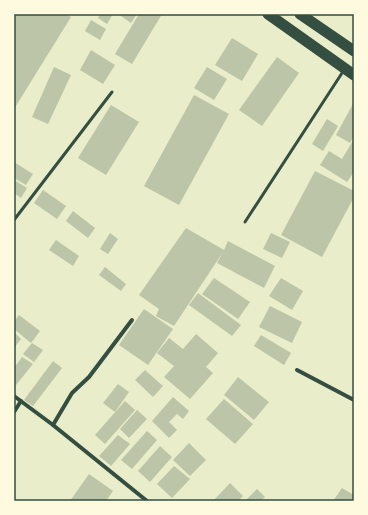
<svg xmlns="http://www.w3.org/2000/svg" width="368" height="515" viewBox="0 0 368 515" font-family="'Alegreya Sans',sans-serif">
<rect width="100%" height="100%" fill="#e9edc9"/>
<g fill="#bcc5a7">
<path d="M14,14H66L71,17L14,109Z"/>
<path d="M100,14H113L107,24L98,18Z"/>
<path d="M118,14H137L131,23Z"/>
<path d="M139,14H162L132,64L115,54Z"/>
<path d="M91,20L106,29L100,40L85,31Z"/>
<path d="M232,38L258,54L242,81L215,65Z"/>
<path d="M91,50L115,65L103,84L80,70Z"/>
<path d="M277,57L299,73L262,126L239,110Z"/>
<path d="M54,67L71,75L48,124L32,117Z"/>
<path d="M207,67L227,79L214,100L194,88Z"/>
<path d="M194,95L229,114L179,205L144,186Z"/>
<path d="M354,102V136L350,143L336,135Z"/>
<path d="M111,105L139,122L106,175L78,158Z"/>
<path d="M327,119L338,126L323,151L312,144Z"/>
<path d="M354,139V172L347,182L320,165L329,151L342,159Z"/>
<path d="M14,162L33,174L26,185L14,178Z"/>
<path d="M315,171L354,191V197L322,257L281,235Z"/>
<path d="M14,180L27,188L21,198L14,193Z"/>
<path d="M43,190L66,206L57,219L34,203Z"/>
<path d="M73,211L95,228L88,238L66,221Z"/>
<path d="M186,228L224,250L228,241L275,266L264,288L217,263L223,252L174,326L156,316L159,309L139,295Z"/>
<path d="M110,233L118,239L108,254L100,249Z"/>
<path d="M271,233L290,242L282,258L263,249Z"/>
<path d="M56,240L79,256L73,266L49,250Z"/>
<path d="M105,267L126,284L121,291L99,275Z"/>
<path d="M214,278L250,302L238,319L202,294Z"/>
<path d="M281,278L303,291L292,310L269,296Z"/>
<path d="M198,293L241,325L232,336L189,305Z"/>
<path d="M270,306L302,322L292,343L259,327Z"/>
<path d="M144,309L173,329L148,365L119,345Z"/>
<path d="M19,315L40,331L31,343L14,329V322Z"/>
<path d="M14,332L21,339L14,348Z"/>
<path d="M196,334L218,353L206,367L213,373L190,399L164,377L174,366L157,353L169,338L183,349Z"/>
<path d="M261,335L291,353L284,365L254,346Z"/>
<path d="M32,343L43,350L34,362L23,354Z"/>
<path d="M22,357L33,364L16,385L14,384V368Z"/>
<path d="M53,361L62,368L33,406L24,400Z"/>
<path d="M145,370L163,386L153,397L135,380Z"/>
<path d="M238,377L269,402L254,420L224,395Z"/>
<path d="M118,384L129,392L115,412L103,403Z"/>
<path d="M173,397L189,411L183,419L177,414L169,422L177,430L169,438L152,421Z"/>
<path d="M224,399L253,424L235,444L206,419Z"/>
<path d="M125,401L135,410L105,444L95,435Z"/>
<path d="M137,410L147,419L129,438L120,429Z"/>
<path d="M147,431L157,440L132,469L121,460Z"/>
<path d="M118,435L130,444L111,466L99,456Z"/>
<path d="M189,443L206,460L190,476L173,460Z"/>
<path d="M160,446L172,457L150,482L138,471Z"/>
<path d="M174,466L190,479L172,498L157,484Z"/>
<path d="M89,474L113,491L106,501H70Z"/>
<path d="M230,483L243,496L238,501H213Z"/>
<path d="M342,488L352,494L354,491V501H333Z"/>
<path d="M257,489L265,497L261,501H245Z"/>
</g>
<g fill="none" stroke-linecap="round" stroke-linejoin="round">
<g stroke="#344e41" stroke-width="3">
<path d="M14,220L112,92"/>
<path d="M245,222L344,70"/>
</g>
<g stroke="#344e41" stroke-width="4">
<path d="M297,370L354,400"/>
<path d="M14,396L53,425L147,501"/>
<path d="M14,412L21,401"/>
<path d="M53,425L72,393L89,377L132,320"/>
</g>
<g stroke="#344e41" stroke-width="11">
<path d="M268,14L354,75"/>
<path d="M300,14L354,51"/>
</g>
</g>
<rect width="368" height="515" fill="none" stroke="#fefae0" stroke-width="30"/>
<rect x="15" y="15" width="338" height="485" fill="none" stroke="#344e41" stroke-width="1.5"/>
</svg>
